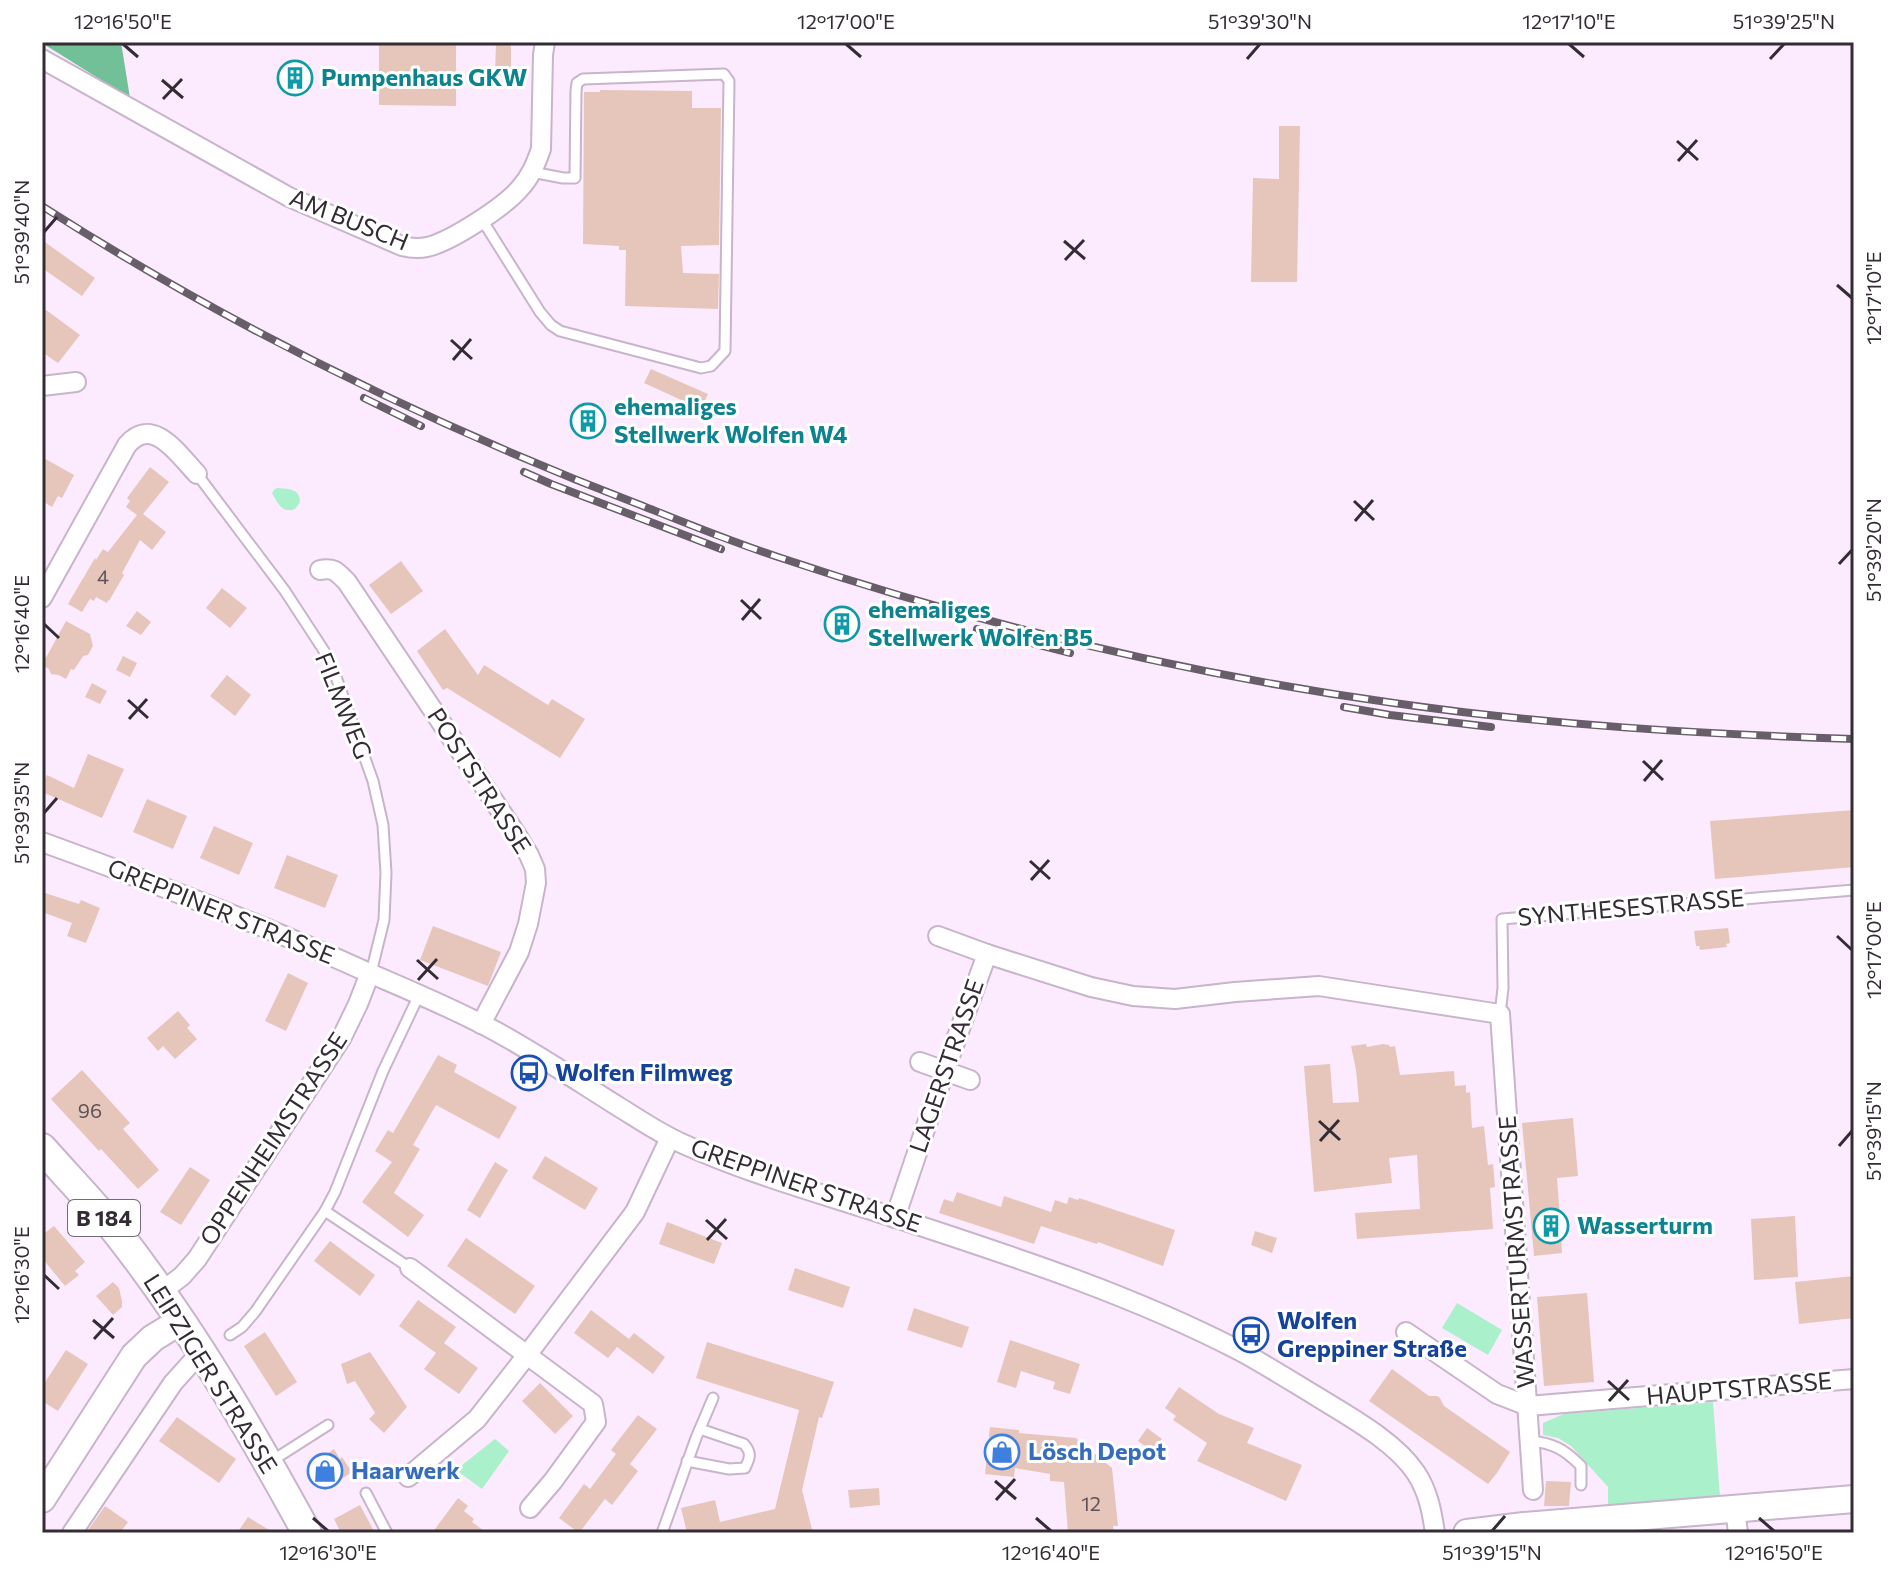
<svg xmlns="http://www.w3.org/2000/svg" width="1896" height="1575" viewBox="0 0 1896 1575" font-family="Commissioner,sans-serif">
<rect width="100%" height="100%" fill="#fcebfe"/>
<g fill="#aaf0cb">
<path d="M277,488C288,489 300,488 300,502L295,509C283,514 277,503 272,493L275,489Z"/>
<path d="M1457,1303L1502,1330L1488,1355L1442,1328Z"/>
<path d="M1713,1402L1720,1497L1608,1505V1487L1571,1446L1558,1438L1543,1435V1423L1564,1414Z"/>
<path d="M495,1439L509,1451L482,1489L456,1470Z"/>
</g>
<path fill="#71c098" d="M42,42H121L130,98L42,43Z"/>
<g fill="#e6c6ba">
<path d="M379,42H456V106L379,105Z"/>
<path d="M496,42H511V76H495Z"/>
<rect x="280" y="66" width="29" height="23"/>
<path d="M600,90L692,91V108H721L719,245L681,246L683,273L719,274L718,309L625,306L626,250H619V246L583,244L584,92H600Z"/>
<path d="M1279,126H1300L1297,282H1251L1253,178L1279,179Z"/>
<path d="M42,240L95,278L82,296L42,268Z"/>
<path d="M42,307L80,335L58,363L42,352Z"/>
<path d="M651,369L708,394L701,409L644,383Z"/>
<path d="M584,410L603,418L595,435L573,424L579,413L582,414Z"/>
<path d="M42,457L74,475L62,498L58,496L52,507L42,501Z"/>
<path d="M150,467L169,482L143,514L166,532L152,550L140,540L122,573L124,575L109,601L108,600L107,603L96,597L94,601L90,599L82,612L68,604L95,558L96,560L103,549L108,552L137,515L126,507L130,501L127,498Z"/>
<path d="M401,561L423,591L391,614L369,585Z"/>
<path d="M222,588L247,608L230,628L206,608Z"/>
<path d="M830,609L860,617L854,638L825,630Z"/>
<path d="M137,611L151,622L141,635L126,626Z"/>
<path d="M66,621L90,634L93,646L88,655L83,656L74,670L71,669L66,679L59,675L51,674L49,669L42,665Z"/>
<path d="M445,629L478,675L484,665L548,705L552,699L585,719L560,758L447,688L443,690L417,651Z"/>
<path d="M123,656L137,663L130,677L116,670Z"/>
<path d="M227,675L251,695L235,716L210,696Z"/>
<path d="M92,683L107,691L100,704L85,697Z"/>
<path d="M88,754L124,769L102,818L42,792V785L47,775L74,788Z"/>
<path d="M147,799L187,816L173,849L133,832Z"/>
<path d="M1854,810V867L1715,879L1710,821Z"/>
<path d="M214,826L253,843L239,875L200,858Z"/>
<path d="M287,855L338,875L325,908L274,888Z"/>
<path d="M42,892L79,904L81,900L100,908L86,943L67,936L72,923L42,912Z"/>
<path d="M433,926L501,952L488,986L420,960Z"/>
<path d="M1728,928L1730,943L1726,944L1727,947L1700,950L1699,946H1696L1694,931Z"/>
<path d="M288,973L308,983L286,1031L265,1021Z"/>
<path d="M178,1011L190,1025L187,1028L197,1039L175,1059L163,1046L158,1051L147,1038Z"/>
<path d="M1366,1044L1367,1047L1383,1044L1389,1045L1390,1047L1395,1046L1400,1075L1454,1071L1455,1086L1466,1085V1093L1470,1092L1472,1128L1484,1126L1488,1165L1493,1164L1495,1187L1490,1188L1493,1229L1357,1239L1355,1213L1420,1209L1417,1155L1389,1158L1392,1183L1314,1192L1304,1066L1330,1064L1333,1103L1359,1102L1356,1070L1351,1046Z"/>
<path d="M438,1055L457,1065L454,1072L517,1107L499,1139L436,1105L413,1145L420,1149L394,1193L424,1215L408,1237L362,1202L392,1162L375,1151L388,1130L393,1133Z"/>
<path d="M82,1070L130,1123L123,1129L159,1170L138,1189L101,1149L99,1151L51,1099Z"/>
<path d="M1573,1118L1578,1176L1557,1178L1560,1218L1567,1217V1233H1561L1562,1253L1534,1256L1522,1123Z"/>
<path d="M545,1156L598,1188L585,1210L532,1178Z"/>
<path d="M495,1162L508,1170L480,1218L467,1210Z"/>
<path d="M190,1167L210,1180L181,1225L160,1212Z"/>
<path d="M957,1192L1001,1207L1004,1196L1051,1212L1055,1200L1067,1204L1069,1197L1078,1200L1079,1198L1175,1230L1163,1266L1098,1242L1097,1244L1041,1226L1034,1244L939,1213L944,1199L953,1202Z"/>
<path d="M1795,1216L1798,1277L1754,1280L1751,1219Z"/>
<path d="M667,1222L722,1243L714,1264L659,1244Z"/>
<path d="M54,1226L85,1262L75,1271L79,1275L65,1286L42,1258V1235Z"/>
<path d="M1255,1231L1277,1238L1272,1253L1251,1245Z"/>
<path d="M466,1238L535,1286L515,1314L447,1266Z"/>
<path d="M330,1241L375,1275L360,1296L314,1261Z"/>
<path d="M795,1268L850,1287L843,1308L788,1290Z"/>
<path d="M1854,1276V1318L1799,1324L1795,1282Z"/>
<path d="M113,1282L119,1288L122,1301V1307L113,1315L96,1296Z"/>
<path d="M1587,1293L1594,1382L1544,1386L1537,1297Z"/>
<path d="M418,1300L456,1327L444,1343L478,1368L459,1394L424,1369L436,1353L399,1326Z"/>
<path d="M914,1308L969,1327L962,1348L907,1330Z"/>
<path d="M591,1310L629,1339L634,1333L665,1357L653,1374L617,1347L608,1358L574,1333Z"/>
<path d="M265,1332L297,1382L276,1396L244,1346Z"/>
<path d="M1010,1340L1080,1364L1070,1394L1053,1389L1055,1382L1021,1371L1016,1388L997,1382Z"/>
<path d="M707,1342L834,1382L822,1418L819,1417L802,1490L813,1533H687L681,1508L715,1500L720,1522L775,1509L799,1410L696,1378Z"/>
<path d="M66,1350L88,1364L58,1411L42,1401V1387Z"/>
<path d="M370,1352L407,1407L384,1433L369,1419L375,1413L355,1381L347,1384L341,1364Z"/>
<path d="M1392,1369L1429,1396H1437L1440,1398L1444,1406L1510,1452L1497,1473L1488,1484L1369,1401Z"/>
<path d="M540,1383L573,1416L555,1434L522,1401Z"/>
<path d="M1179,1387L1219,1414L1254,1428L1247,1443L1302,1465L1286,1501L1197,1461L1207,1443L1173,1420L1176,1416L1165,1408Z"/>
<path d="M638,1415L657,1429L630,1464L638,1471L612,1505L605,1499L579,1533L559,1518L584,1484L590,1489L616,1454L611,1450Z"/>
<path d="M177,1417L236,1459L219,1483L159,1441Z"/>
<path d="M990,1427L1019,1430V1433L1076,1438L1112,1468L1118,1526H1113L1114,1533H1068L1064,1482L1050,1481V1474L1015,1468L1014,1477L985,1474Z"/>
<path d="M1147,1428L1162,1439L1153,1452L1138,1441Z"/>
<path d="M334,1449L340,1459L342,1457L352,1472L325,1490L316,1476L319,1473L313,1463Z"/>
<path d="M1546,1481L1571,1482L1569,1506H1544Z"/>
<path d="M879,1488L880,1505L850,1508L848,1490Z"/>
<path d="M458,1498L468,1506L464,1511L474,1519L472,1522L487,1533H432Z"/>
<path d="M360,1505L375,1533H341L334,1519Z"/>
<path d="M105,1506L128,1522L120,1533H86Z"/>
<path d="M248,1517L274,1533H237Z"/>
</g>
<g fill="none" stroke-linecap="round" stroke-linejoin="round">
<g stroke="#c8b4cb" stroke-width="13">
<g id="lane">
<path d="M481,218L540,312L551,325L560,331L701,368L711,366L725,351L729,81L724,74L583,79L577,83L576,91L575,178H563L532,172"/>
<path d="M197,474L285,591L330,660L373,781L383,825L386,873L384,920L371,973"/>
<path d="M1500,1014L1503,988L1502,919L1854,890"/>
<path d="M325,1211L410,1268"/>
<path d="M230,1335L242,1327L255,1312L325,1211L335,1192L383,1071L419,995"/>
<path d="M1530,1441C1553,1443 1564,1449 1581,1466V1485"/>
<path d="M687,1461L729,1469L745,1468C750,1458 752,1453 744,1444L700,1429"/>
<path d="M270,1462L328,1425"/>
<path d="M366,1493L387,1533"/>
<path d="M662,1533L696,1438L713,1398"/>
</g>
</g>
<g stroke="#c8b4cb" stroke-width="22">
<g id="street">
<path d="M42,59L289,197L402,246C410,248 418,249 427,247C450,242 506,206 521,187C531,176 536,163 541,149L543,55L545,42"/>
<path d="M42,386L76,382"/>
<path d="M320,570C334,567 337,572 347,582L516,834L529,855L535,869L536,883L528,924L519,952L481,1024"/>
<path d="M42,598L127,445C153,415 178,454 197,474"/>
<path d="M42,842C152,882 261,924 367,972C411,991 455,1009 497,1032C539,1055 579,1082 619,1107C640,1120 659,1133 681,1143C751,1175 826,1195 899,1219C1015,1257 1132,1295 1240,1351C1266,1365 1291,1381 1316,1396C1348,1416 1395,1441 1416,1473C1428,1491 1432,1512 1435,1533"/>
<path d="M938,936L987,954"/>
<path d="M920,1062L970,1080"/>
<path d="M895,1218L945,1070L987,954L1091,987L1133,996L1175,999L1235,992L1319,986L1500,1014L1533,1490"/>
<path d="M410,1268L527,1355L635,1212L670,1138"/>
<path d="M161,1292L182,1276L197,1259L342,1037L358,1004L370,973"/>
<path d="M1406,1332L1497,1394L1528,1406L1854,1379"/>
<path d="M408,1477L477,1419L527,1355L593,1404L596,1422L553,1481L530,1508"/>
<path d="M1735,1509L1738,1533"/>
<path d="M72,1533L173,1383L191,1363L203,1354"/>
</g>
</g>
<g stroke="#c8b4cb" stroke-width="30">
<g id="secondary">
<path d="M42,1499L134,1356L153,1338L181,1321"/>
<path d="M1467,1533L1524,1526L1854,1499"/>
</g>
</g>
<g stroke="#c8b4cb" stroke-width="32">
<path id="primary" d="M42,1148C66,1175 92,1202 115,1230C190,1325 249,1427 307,1533"/>
</g>
<use href="#lane" stroke="#fff" stroke-width="9"/>
<use href="#street" stroke="#fff" stroke-width="18"/>
<use href="#secondary" stroke="#fff" stroke-width="26"/>
<use href="#primary" stroke="#fff" stroke-width="28"/>
<g stroke="#685e69" stroke-width="8">
<g id="rail">
<path d="M42,206C231,327 434,426 643,506C688,524 732,542 778,557C978,624 1185,674 1394,703C1547,725 1700,734 1854,739"/>
<path d="M364,398L421,426"/>
<path d="M524,472L551,484L721,549"/>
<path d="M977,629L1070,653"/>
<path d="M1344,707L1390,715L1491,727"/>
</g>
</g>
<use href="#rail" stroke="#fff" stroke-width="5" stroke-dasharray="15" stroke-linecap="butt"/>
</g>
<path fill="none" stroke="#342c35" stroke-width="3" d="M123,44L138,57M846,44L861,57M1569,44L1584,57M1247,59L1260,44M1770,59L1784,44M162,80L183,98M163,99L182,79M1677,141L1698,160M1678,161L1697,140M44,232L57,217M1064,241L1085,259M1065,260L1084,240M1837,285L1852,298M451,340L472,359M453,360L471,339M1354,501L1374,520M1355,521L1373,500M1839,564L1852,550M741,600L761,619M742,620L760,599M44,624L59,638M128,700L148,718M129,719L147,699M1643,761L1663,780M1644,781L1662,760M44,813L57,798M1030,861L1050,879M1031,880L1049,860M1837,936L1852,950M417,960L438,979M418,980L437,959M1319,1121L1340,1140M1320,1141L1339,1120M1839,1146L1852,1131M706,1220L727,1239M707,1240L726,1219M44,1275L59,1289M93,1320L114,1338M94,1339L113,1318M1608,1381L1629,1400M1609,1401L1628,1380M995,1481L1016,1499M996,1500L1015,1479M313,1518L328,1531M1036,1518L1051,1531M1759,1518L1774,1531M1492,1531L1505,1516"/>
<defs>
<g id="building-ring" transform="scale(1.8)"><circle r="9.5" fill="#fff" stroke="#0f9aa8" stroke-width="1.5"/><path d="M-4-6H4V6H1V3H-1V6H-4ZM-2.5-4.3h1.7v1.8h-1.7ZM.8-4.3h1.7v1.8H.8ZM-2.5-1h1.7V.8h-1.7ZM.8-1h1.7V.8H.8Z" fill="#0f9aa8"/></g>
<g id="bus-ring" transform="scale(1.8)"><circle r="9.5" fill="#fff" stroke="#1a4fb4" stroke-width="1.5"/><path d="M-5-6H5V4H4V6H2V4H-2V6H-4V4H-5ZM-3.5-4V0h7V-4ZM-3.5 1.2v1.5H-2V1.2ZM2 1.2v1.5H3.5V1.2Z" fill="#1a4fb4"/></g>
<g id="shop-ring" transform="scale(1.8)"><circle r="9.5" fill="#fff" stroke="#3f7fe0" stroke-width="1.5"/><path d="M-5-2.5h2.3a2.7 3.5 0 0 1 5.4 0H5L5.5 6h-11ZM-1.5-2.5h3a1.5 2.3 0 0 0-3 0Z" fill="#3f7fe0"/></g>
</defs>
<g fill-rule="evenodd">
<use href="#building-ring" x="295" y="78"/>
<use href="#building-ring" x="588" y="421"/>
<use href="#building-ring" x="842" y="624"/>
<use href="#bus-ring" x="529" y="1073"/>
<use href="#building-ring" x="1551" y="1226"/>
<use href="#bus-ring" x="1251" y="1335"/>
<use href="#shop-ring" x="1002" y="1452"/>
<use href="#shop-ring" x="325" y="1471"/>
</g>
<g text-anchor="middle" stroke-width="6" stroke-linejoin="round" paint-order="stroke">
<g font-size="20" fill="#605256">
<text x="103" y="584">4</text>
<text x="90" y="1118">96</text>
<text x="1091" y="1511">12</text>
</g>
<rect fill="#fff" stroke="#716b72" stroke-width="2" x="68" y="1200" width="72" height="36" rx="6"/>
<g font-size="22" font-weight="bold" fill="#342c35">
<text x="104" y="1226">B 184</text>
</g>
<g font-size="24" font-weight="bold" fill="#0d838f" stroke="#fff" text-anchor="start">
<text x="321" y="86">Pumpenhaus GKW</text>
<text x="614" y="415">ehemaliges<tspan x="614" dy="28">Stellwerk Wolfen W4</tspan></text>
<text x="868" y="618">ehemaliges<tspan x="868" dy="28">Stellwerk Wolfen B5</tspan></text>
<text x="1577" y="1234">Wasserturm</text>
</g>
<g font-size="24" fill="#342c35" stroke="#fff">
<text transform="translate(349 220) rotate(22)" y="8">AM BUSCH</text>
<text transform="translate(343 706) rotate(68)" y="8">FILMWEG</text>
<text transform="translate(479 781) rotate(57)" y="8">POSTSTRASSE</text>
<text transform="translate(1631 908) rotate(-5)" y="8">SYNTHESESTRASSE</text>
<text transform="translate(221 912) rotate(22)" y="8">GREPPINER STRASSE</text>
<text transform="translate(947 1066) rotate(-71)" y="8">LAGERSTRASSE</text>
<text transform="translate(274 1139) rotate(-57)" y="8">OPPENHEIMSTRASSE</text>
<text transform="translate(806 1186) rotate(19)" y="8">GREPPINER STRASSE</text>
<text transform="translate(1517 1252) rotate(-94)" y="8">WASSERTURMSTRASSE</text>
<text transform="translate(210 1374) rotate(58)" y="8">LEIPZIGER STRASSE</text>
<text transform="translate(1739 1389) rotate(-5)" y="8">HAUPTSTRASSE</text>
</g>
<g font-size="24" font-weight="bold" fill="#164399" stroke="#fff" text-anchor="start">
<text x="555" y="1081">Wolfen Filmweg</text>
<text x="1277" y="1329">Wolfen<tspan x="1277" dy="28">Greppiner Straße</tspan></text>
</g>
<g font-size="24" font-weight="bold" fill="#366cbe" stroke="#fff" text-anchor="start">
<text x="1028" y="1460">Lösch Depot</text>
<text x="351" y="1479">Haarwerk</text>
</g>
</g>
<rect width="1896" height="1575" fill="none" stroke="#ffffff" stroke-width="88"/>
<rect x="44" y="44" width="1808" height="1487" fill="none" stroke="#342c35" stroke-width="3"/>
<g font-size="20" text-anchor="middle" fill="#342c35">
<text x="123" y="29">12°16'50"E</text>
<text x="846" y="29">12°17'00"E</text>
<text x="1260" y="29">51°39'30"N</text>
<text x="1569" y="29">12°17'10"E</text>
<text x="1784" y="29">51°39'25"N</text>
<text transform="translate(22 232) rotate(-90)" y="7">51°39'40"N</text>
<text transform="translate(1874 298) rotate(-90)" y="7">12°17'10"E</text>
<text transform="translate(1874 550) rotate(-90)" y="7">51°39'20"N</text>
<text transform="translate(22 624) rotate(-90)" y="7">12°16'40"E</text>
<text transform="translate(22 813) rotate(-90)" y="7">51°39'35"N</text>
<text transform="translate(1874 950) rotate(-90)" y="7">12°17'00"E</text>
<text transform="translate(1874 1131) rotate(-90)" y="7">51°39'15"N</text>
<text transform="translate(22 1275) rotate(-90)" y="7">12°16'30"E</text>
<text x="328" y="1560">12°16'30"E</text>
<text x="1051" y="1560">12°16'40"E</text>
<text x="1492" y="1560">51°39'15"N</text>
<text x="1774" y="1560">12°16'50"E</text>
</g>
</svg>
